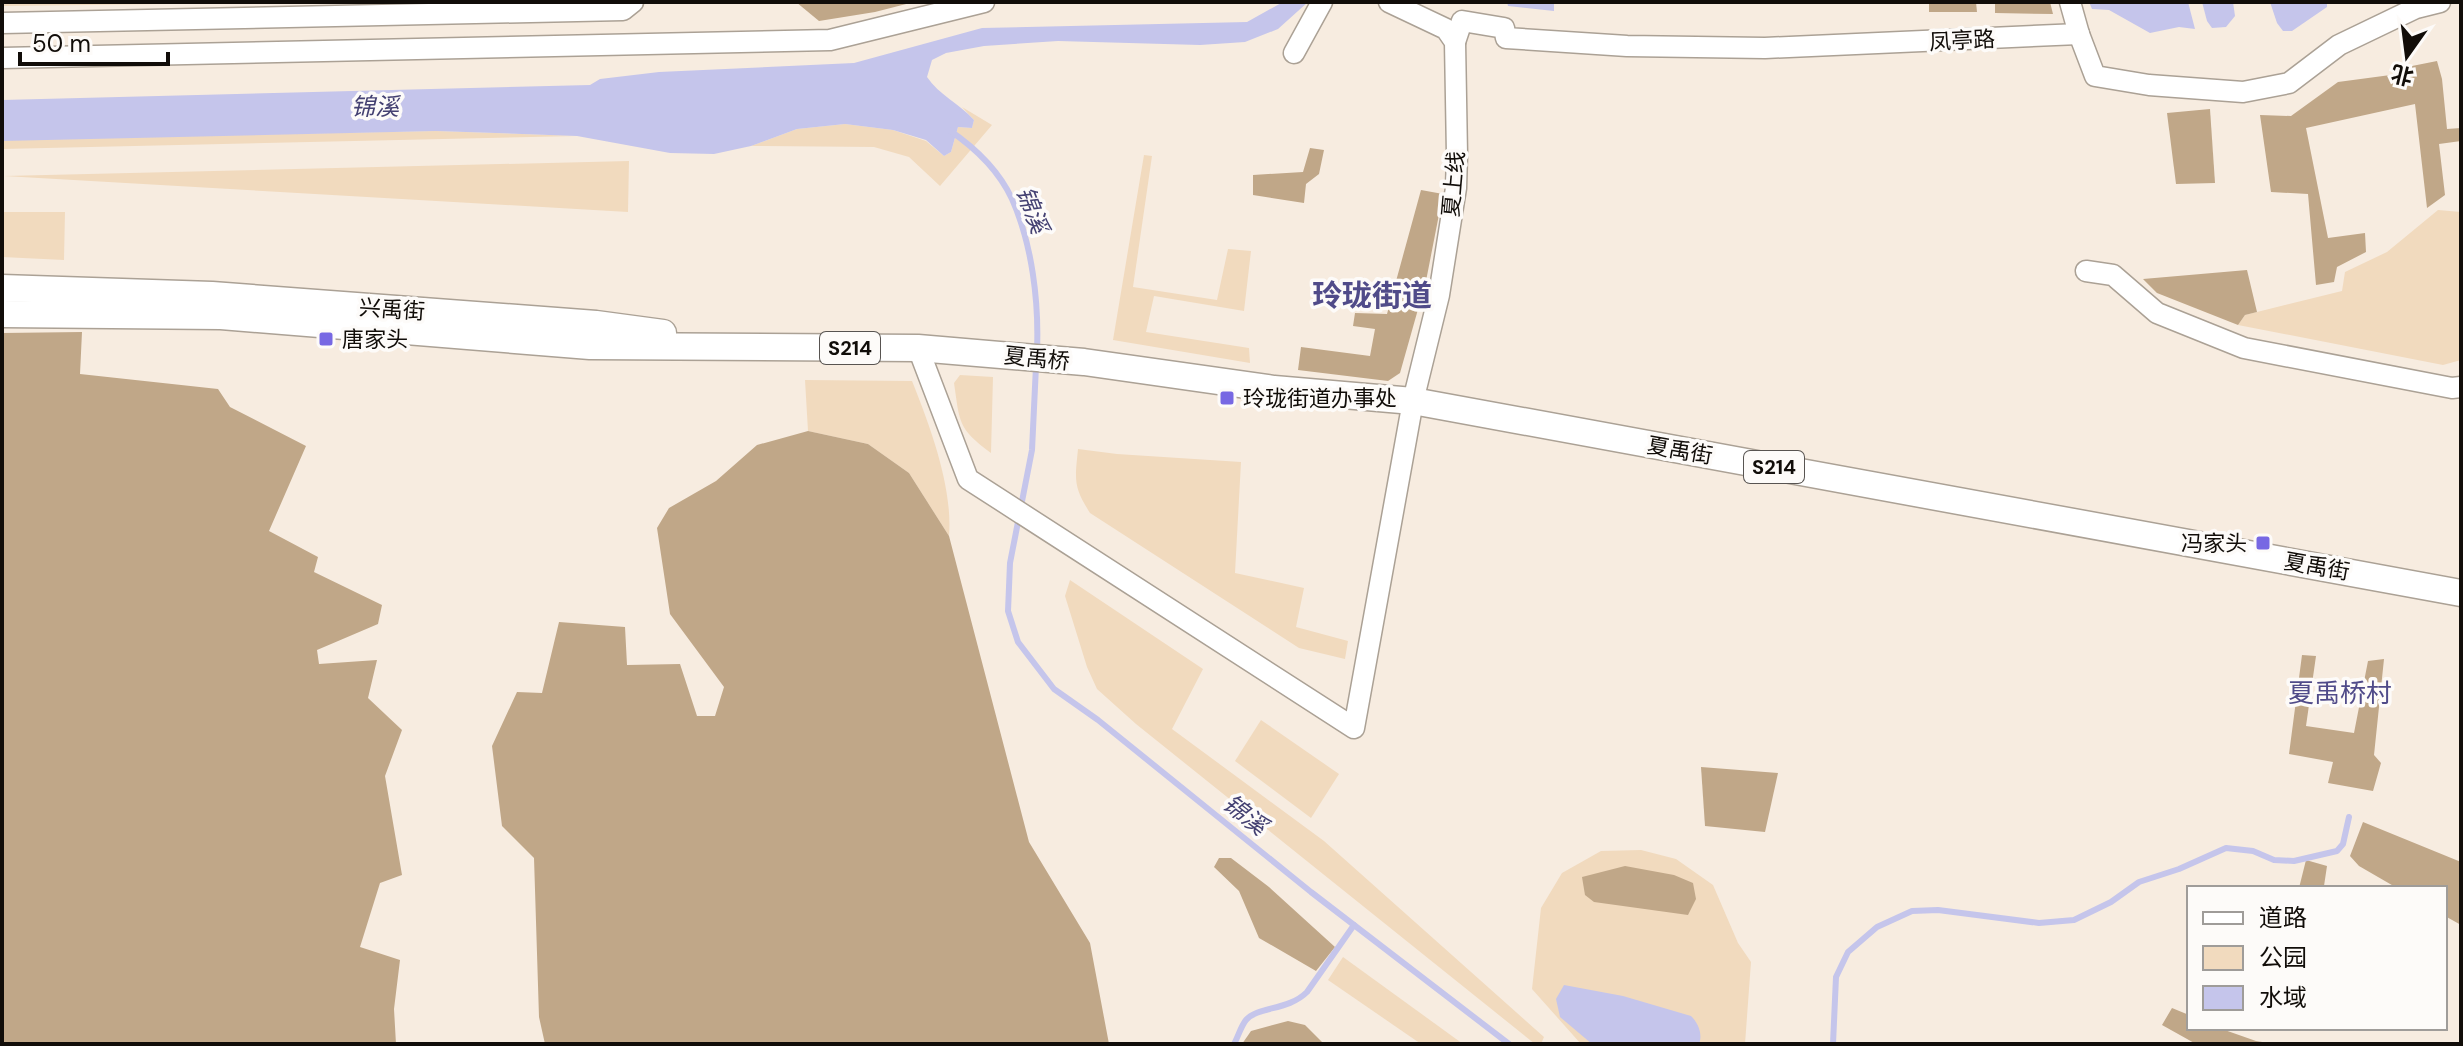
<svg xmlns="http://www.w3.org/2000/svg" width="2463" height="1046" viewBox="0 0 2463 1046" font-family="'DM Sans','Noto Sans SC',sans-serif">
<rect width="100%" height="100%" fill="#f7ece0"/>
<g fill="#f1dabe">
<path d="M2,2H334L2,6Z"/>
<path d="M962,107L992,125L940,186L909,157L874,147L751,146L797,129L845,124L893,130L926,141L944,156L951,152L958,127L972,128L974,120Z"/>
<path d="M436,131L577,136L2,149V141L23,139Z"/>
<path d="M1144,155L1152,156L1133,287L1217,300L1228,249L1251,251L1244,311L1154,296L1146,332L1249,348L1250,363L1113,340Z"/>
<path d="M629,161L628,212L4,176Z"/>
<path d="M2438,210L2461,212V360L2443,365L2238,325L2245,315L2342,291L2345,272L2387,252Z"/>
<path d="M2,212H65L64,260L2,257Z"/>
<path d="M960,375L993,377L991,453C957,428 960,422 954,383Z"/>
<path d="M805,380L912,381C930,426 953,487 949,536L909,473L868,444L808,431Z"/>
<path d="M1078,449L1117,454L1241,462L1235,573L1304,588L1296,627L1348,641L1345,659L1299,648L1090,513C1073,486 1075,480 1078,449Z"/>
<path d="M1070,580L1203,669L1172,729L1324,841L1544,1037L1541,1044H1535L1136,724L1097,689L1087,667L1065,596Z"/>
<path d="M1261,720L1339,774L1311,818L1235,761Z"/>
<path d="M1641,850L1676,859L1713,885L1738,943L1751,962L1745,1044H1581L1532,989L1541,908L1562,873L1601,851Z"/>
<path d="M1343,957L1463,1044H1421L1328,980Z"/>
</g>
<g fill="#c0a788">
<path d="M796,2H914L875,12L819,21Z"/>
<path d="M1929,2H1976L1977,12H1929Z"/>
<path d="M1995,2H2050L2053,14L1995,13Z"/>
<path d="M2437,61L2442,79L2447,129L2461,128V141L2439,144L2445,195L2427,208L2415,104L2306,128L2328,238L2365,233L2366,252L2337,267L2334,282L2316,285L2308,194L2271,192L2260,115L2291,116L2338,82L2398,74L2407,67Z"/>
<path d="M2210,109L2215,183L2176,184L2167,113Z"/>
<path d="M1310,148L1324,150L1319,174L1306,184L1304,203L1253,195V175L1303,172Z"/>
<path d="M1421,190L1443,194L1426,281L1400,373L1388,381L1298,370L1301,347L1370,356L1375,329L1353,326L1355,313L1387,314Z"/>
<path d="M2247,270L2257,312L2245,315L2238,325L2157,293L2143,279Z"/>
<path d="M82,332L80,374L218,389L230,407L306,446L269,531L318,557L314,572L382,605L378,624L317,650L319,664L377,660L368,698L402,730L385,776L402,875L380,883L360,947L400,960L394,1009L396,1044H2V333Z"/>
<path d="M808,431L868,444L909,473L949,536L1029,842L1090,943L1109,1044H545L539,1017L534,858L502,826L492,746L517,692L542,693L559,622L625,627L627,665L680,664L697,716H715L724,687L670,614L657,528L669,508L716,481L757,445Z"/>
<path d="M2302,655L2316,656L2306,726L2354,733L2368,661L2384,659L2374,755L2381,763L2373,791L2328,783L2333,762L2289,754Z"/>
<path d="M1701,767L1778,773L1765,832L1705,826Z"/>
<path d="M2363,822L2461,862V925L2445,916V888H2397L2359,866L2350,856Z"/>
<path d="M1219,858H1231L1269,887L1335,947L1316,971L1259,938L1239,891L1214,867Z"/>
<path d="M2306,860L2327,866L2324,886L2327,888H2299Z"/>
<path d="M1625,866L1674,875L1693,883L1696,899L1688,915L1594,902L1585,895L1582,877Z"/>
<path d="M2172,1008L2189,1015V1028H2219L2256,1041L2275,1044H2196L2162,1025Z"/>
<path d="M1288,1021L1305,1025L1324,1044H1242L1251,1031Z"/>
</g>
<g fill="#c5c5eb">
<path d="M1283,2H1308L1278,29L1245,42L1200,45L1058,41L984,46L946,53L932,60L927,77C939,95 959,103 974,120L972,128L958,127L951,152L944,156L926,140L893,130L845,124L797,129L751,146L714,154L670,153L577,136L436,131L2,141V100L590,85L600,79L659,72L854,63L982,28L1247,22Z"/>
<path d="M1507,2H1554V11L1508,6Z"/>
<path d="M2089,2H2188L2195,29L2179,27L2150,33L2109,10L2092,9Z"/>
<path d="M2202,2H2233L2235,16L2226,27L2212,28L2207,21Z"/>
<path d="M2270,2H2327V7L2292,31H2283L2277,23Z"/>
<path d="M1564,985L1623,996L1691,1016C1698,1023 1703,1034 1699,1044H1592L1560,1017L1556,999Z"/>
</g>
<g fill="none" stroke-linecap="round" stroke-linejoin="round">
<g stroke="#c5c5eb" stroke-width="6">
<path d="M949,130C974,147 999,171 1012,199C1032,244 1039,301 1037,351"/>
<path d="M1036,366L1032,450L1010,563L1008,611L1018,642L1054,689L1098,720L1311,892L1509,1044"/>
<path d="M1234,1044C1238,1037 1241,1026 1246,1020C1258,1006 1288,1011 1307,992L1354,925"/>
<path d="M1833,1044L1836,977L1848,952L1877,927L1912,911L1938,910L2039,923L2074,920L2111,902L2139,882L2179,869L2226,848L2253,851L2274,860L2294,861L2337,851L2343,844L2349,817"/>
</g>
<g stroke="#aba195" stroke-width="23">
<g id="minor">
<path d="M2070,2L2079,34L2095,76L2149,85L2243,92L2289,83L2339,45L2416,8L2440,2"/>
<path d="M2,23L623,10L633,2"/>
<path d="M1455,42L1462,21L1504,28L1506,38L1627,46L1765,48L2079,34"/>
<path d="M1294,53L1322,2"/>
<path d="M2,58L830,40L984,2"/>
<path d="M2086,271L2113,275L2157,313L2244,348L2452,388L2461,387"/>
<path d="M918,348L968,479L1354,728L1413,401L1439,295L1456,188L1457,155L1455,42L1446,29L1389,2"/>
</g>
</g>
<g stroke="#aba195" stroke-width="29">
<g id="major">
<path d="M2,288L212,295L596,324L663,333"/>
<path d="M2,314L221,316L590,346L918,348L1084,362L1274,389L1413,401L2461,593"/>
</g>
</g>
<use href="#minor" stroke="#fff" stroke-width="20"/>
<use href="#major" stroke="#fff" stroke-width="26"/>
</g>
<g fill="#7768e3" stroke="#fdfbf9" stroke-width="3">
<rect x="318" y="331" width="16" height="16" rx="4"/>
<rect x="1219" y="390" width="16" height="16" rx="4"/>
<rect x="2255" y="535" width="16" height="16" rx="4"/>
</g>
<g text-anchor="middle" stroke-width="7" stroke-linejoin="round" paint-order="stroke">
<g fill="#fdfbf9" stroke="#585451" stroke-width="2">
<rect x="820" y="332" width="60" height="32" rx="6"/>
<rect x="1744" y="451" width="60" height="32" rx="6"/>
</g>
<g font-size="20" font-weight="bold" fill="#110d09">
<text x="850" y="355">S214</text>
<text x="1774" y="474">S214</text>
</g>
<g font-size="22" fill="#110d09" stroke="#fdfbf9">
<text transform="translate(1962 40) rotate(-3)" y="8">凤亭路</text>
<text transform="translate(1453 184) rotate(-85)" y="8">夏上线</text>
<text transform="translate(392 309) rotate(4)" y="8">兴禹街</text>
<text transform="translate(1037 358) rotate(6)" y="8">夏禹桥</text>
<text transform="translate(1680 450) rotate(10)" y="8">夏禹街</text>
<text transform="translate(2317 566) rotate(10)" y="8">夏禹街</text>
</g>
<g font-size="22" fill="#110d09" stroke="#fdfbf9" text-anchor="start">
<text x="342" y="347">唐家头</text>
<text x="1243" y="406">玲珑街道办事处</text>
<text x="2247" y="551" text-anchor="end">冯家头</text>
</g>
<g font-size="24" font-style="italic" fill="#444172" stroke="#fdfbf9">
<text x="375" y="115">锦溪</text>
<text transform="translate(1032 210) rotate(69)" y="8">锦溪</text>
<text transform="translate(1245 815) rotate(38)" y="8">锦溪</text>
</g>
<g font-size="26" fill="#504b89" stroke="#fdfbf9">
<text x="2340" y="702">夏禹桥村</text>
</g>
<g font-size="30" font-weight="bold" fill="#504b89" stroke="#fdfbf9">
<text x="1372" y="306">玲珑街道</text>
</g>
</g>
<rect width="2463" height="1046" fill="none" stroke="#110d09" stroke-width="8"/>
<rect x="2187" y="886" width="260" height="144" fill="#fdfbf9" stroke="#9f9c99" stroke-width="2"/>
<rect x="2203" y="912" width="40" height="12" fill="#ffffff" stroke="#9f9c99" stroke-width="2"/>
<text x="2259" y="926" font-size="24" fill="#110d09">道路</text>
<rect x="2203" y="946" width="40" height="24" fill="#f1dabe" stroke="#9f9c99" stroke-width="2"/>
<text x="2259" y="966" font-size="24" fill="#110d09">公园</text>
<rect x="2203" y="986" width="40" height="24" fill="#c5c5eb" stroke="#9f9c99" stroke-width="2"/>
<text x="2259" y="1006" font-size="24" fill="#110d09">水域</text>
<g transform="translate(2407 56) rotate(194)" stroke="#fdfbf9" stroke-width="6" paint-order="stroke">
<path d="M0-6L14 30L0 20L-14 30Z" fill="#110d09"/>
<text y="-12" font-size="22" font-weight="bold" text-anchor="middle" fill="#110d09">北</text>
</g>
<path d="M20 52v12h148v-12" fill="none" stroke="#110d09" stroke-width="4"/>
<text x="32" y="52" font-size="24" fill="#110d09" stroke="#fdfbf9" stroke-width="6" paint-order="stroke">50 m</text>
</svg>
